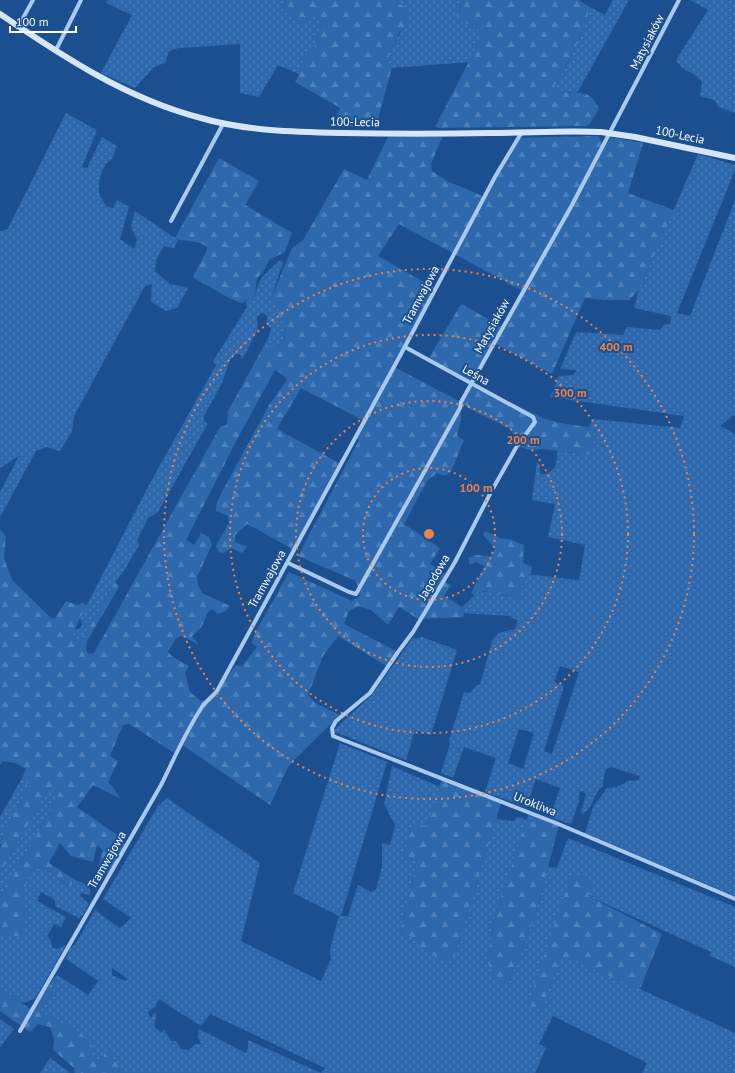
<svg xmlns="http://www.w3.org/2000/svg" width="735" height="1073" viewBox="0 0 735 1073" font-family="'PT Sans',sans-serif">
<defs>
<pattern id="grass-dots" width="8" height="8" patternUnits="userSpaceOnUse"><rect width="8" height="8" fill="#2e69ad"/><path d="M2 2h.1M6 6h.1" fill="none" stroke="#4d80b9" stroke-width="1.8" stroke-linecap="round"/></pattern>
<pattern id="forest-firs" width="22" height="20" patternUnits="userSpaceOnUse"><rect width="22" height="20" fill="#2e69ad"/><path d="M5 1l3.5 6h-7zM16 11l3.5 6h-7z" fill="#4d80b9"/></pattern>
</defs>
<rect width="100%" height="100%" fill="#1b4f8f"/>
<g fill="url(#grass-dots)" fill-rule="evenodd">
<path d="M108,0H286L283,11L298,22L306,20L317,13L322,18C319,33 316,51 303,60L302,69L299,74L278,65L259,97L240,93V44L179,48L169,51L165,63L154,67L135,88L101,73L132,15L106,3Z"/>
<path d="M390,0H464L457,12L480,31L481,38L469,62L392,68L386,65L390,50L402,30L406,29L408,8Z"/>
<path d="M613,0H629L580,88L576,93L559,91L554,87C569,62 583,35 590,7L605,15Z"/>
<path d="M690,0H735V113L719,107L714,100L700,96L702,82C694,71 683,72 676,60L708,10Z"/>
<path d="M66,113L97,130L82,167L87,168L102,137L117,146L112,159C103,162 98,182 99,191C99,196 104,202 106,206L113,208L117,200L129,207L120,239L134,249L137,240L131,226L135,211L178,240L174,248L164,246L156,260L155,271L170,284L188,288L177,308L166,311L151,302L152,284L145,286L74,416L72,431L60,451L47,447L36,451L0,517V492L19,456L0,468V231L7,230Z"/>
<path d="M698,154L735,165V170L677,313L690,316L735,200V414L720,426L735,434V896L585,833L593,807L607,788L617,787L628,781L639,780L640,776L611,767L606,769L604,776L603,786C593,793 594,807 583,814L581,812L586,794L582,791L579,793V801L571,824L550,817L560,788L536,779L526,807L485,792L496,758L464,747L453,778L441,773L450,744L449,741L464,692L470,693L475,687L480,684L493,639L499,633L515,629L518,621L510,616L463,613L462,607L477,593L490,591L518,599L526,574L579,580L585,545L548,537L555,504L532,500L537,462L540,465V474H547L555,467L558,451L591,455L594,432L589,427L593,419L680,428L684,416L550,397L559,376L573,375L577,370L560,369L576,332L623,335L627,327L660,330L665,324H670L671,316L634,308L639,290ZM560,666L579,672L552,754L544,751L564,686L554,682ZM519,729L534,733L523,769L508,763Z"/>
<path d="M280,260L283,262L271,299L279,306C277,315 280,319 286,325C285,343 281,348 264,346L270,334L271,328L267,326V315L261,313L257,318L258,329L242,360L240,354H236L230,360L221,385L204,416V422L208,423L158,512L148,518L137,540L139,545L124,571L115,582L85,635L76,641L73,635L74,630L79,629L82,625L80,618L149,485L216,365L213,361L247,307L246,301L255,295L258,285L263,276Z"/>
<path d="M422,637L457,650L431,735L415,730L406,760L333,731L372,695L412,639Z"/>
<path d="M340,743L387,762L341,916H348L358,885L371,892L376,890L382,867V843L390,845L395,825L384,804L392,766L440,787L427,828L403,858L417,861L400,934L420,939L454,958L496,819L514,821L517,817L527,820L494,919L487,960L508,984L534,920L548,867L557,868L568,838L735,907V967L710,956L711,952L588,896L528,1004L541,1010L561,955L640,989L735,1033V1073H642L647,1063L553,1016L539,1044L546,1048L535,1073H120L119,1065L111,1057L105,1062L95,1060L90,1055L80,1033L44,1014L41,1009L59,982L54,978L57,975L88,995L98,981L66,959L70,948L75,945L95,910L120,928L131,918L103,899L158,806L167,798L260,863L241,941L321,981L331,959L330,949L339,916L293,893ZM112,968L128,979L125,981L112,975ZM159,999L201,1026L210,1014L325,1068L321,1073L248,1040V1048L246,1053L199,1029L198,1037L201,1044H195L189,1050L181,1049L176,1041H171L164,1029L161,1033L154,1026L157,1014L154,1013L151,1018L148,1012L155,1007Z"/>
<path d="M22,778L25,782L30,785L6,829L0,842V817Z"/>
<path d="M49,788L58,792L57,799L0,898V873Z"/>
<path d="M35,867C40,868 46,869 50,872C57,876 63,885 71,886L75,880L88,885L90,890V895L81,893L80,896L89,904L83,915L79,918L55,906V900L41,892L37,901L66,917L61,927L54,924L47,936L51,941L52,947L57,949L66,945L35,999L22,1003L0,988V935L4,934L20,937L22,933L21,930C31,912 21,909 22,893C23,886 32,873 35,867Z"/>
<path d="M0,1019L14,1029L0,1047Z"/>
<path d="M50,1058L69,1072L68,1073H40Z"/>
</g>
<g fill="url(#forest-firs)" fill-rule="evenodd">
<path d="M286,0H390L408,8L409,15L406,29L401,30L390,50L387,65L392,68L376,126L332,127L340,108L295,82L302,69L303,60C316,51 319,33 322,18L316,13L310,22L306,20L305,24L300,26L298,22L283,11Z"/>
<path d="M464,0H578L590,7C583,35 569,62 554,87C569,101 587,81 599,109L589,125L586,126L439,128L435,127L481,38L480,31L473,25L458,21L457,12Z"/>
<path d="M598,136L601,141L607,144L611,137L643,143L628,193L674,210L639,290L629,300H603L585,298L552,374L494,343L472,384L545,419L565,424L589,427L594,432V444L591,455L542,449L530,450L517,446L515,437L510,429L470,409L461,402V419L457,436L464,440L451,472C446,477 442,475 437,473L427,481L404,524L440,548L430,564L446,574L442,581L451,585L444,596L462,607L464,617L418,619L399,607L388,625L371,610L358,606L349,611L344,624L396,651L386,666L338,636L323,656L308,695L317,704L340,715L289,765L270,805L181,744L176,754L129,724L123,725L110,756L118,761L108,782L112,786L121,799L93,785L77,807L120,837L125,844L107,875L106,869L101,871L98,867L103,850L97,845L93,862L71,856L60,843L49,863L75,880L71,886C63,884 57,876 50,872C46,869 40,868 35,867L22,892L24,907L27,913L20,937L4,934L0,935V898L57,799L58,792L49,788L0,873V848L1,845L0,842L6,829L30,785L25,782L22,778L26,769L15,763L3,761L0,765V531L1,530L6,537L4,558L12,580L51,618H55L66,601L77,605L82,603L87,605L76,626L73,635L76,641L85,635L115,582L119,587L87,641L86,650L89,654L94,653L220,427L227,425L228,411L264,346C281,348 285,343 286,326C280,319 277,315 278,306L271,299L292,248L303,240L344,169L367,180L388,137H442L431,164L432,171L449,182L469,190L484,197L518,138ZM399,224L523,291L503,327L461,304L429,358L472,384L461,402L394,367L436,289L378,256ZM275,370L284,376L287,380L269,405L221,494L216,505V511L228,516L229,523L216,546L219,552L224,553L231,548L242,553L247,547L235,542V535L247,524L289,547L293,554L341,464L277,429L301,388L364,421L355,438L359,440L298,556L356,581L360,596L352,601L289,572L254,635L252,643L257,647L242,666L236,665L211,699L201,701L190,692L185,673L189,666L173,657L168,652L176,638L182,636L199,645L192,636L201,628L208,612L212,609L218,614L226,611L230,606L202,593L198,585L197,577L212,545L209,537L201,533L194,545L186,540L241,432Z"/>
<path d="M219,158L259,181L245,205L292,233L285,252L269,260L263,272L257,278L255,295L242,303L231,299L194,278V275L206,252L207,247C197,239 186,243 175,238Z"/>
<path d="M485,531L500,538L512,540L524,545L523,563L532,567L531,574H526L518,599C506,596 484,586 475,595L471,593L485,566L476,562L470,565L468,558L476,555L491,556L495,548L483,535Z"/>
<path d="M442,778L501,803L454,958L447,963L419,948L420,939L400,934L417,861L403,858L412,823L427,827Z"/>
<path d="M529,813L559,825L534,920L508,984H496L487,960L494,919Z"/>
<path d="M572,872L592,881L588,896L662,934L640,989L561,956L541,1010L528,1005Z"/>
<path d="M54,978L59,982L41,1009L44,1014L80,1033L92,1043L90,1055L95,1060L104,1062V1055L106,1050L112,1048L111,1057L119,1065L120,1073H75L74,1068L53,1050L54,1039L50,1027L38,1024L30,1032L0,1011V988L33,1011Z"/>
</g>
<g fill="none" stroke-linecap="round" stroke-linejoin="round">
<g stroke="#a9c9ee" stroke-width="4">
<path d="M18,27L33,0"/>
<path d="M56,50L81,0"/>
<path d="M171,221L223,124"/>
<path d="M405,347L533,417L535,422L517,446L491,492L455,562L413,632L398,652L370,693L336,721L332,728L333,736L556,823L735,899"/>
<path d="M288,563L349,592L356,594L460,408L461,402L572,205L679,0"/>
<path d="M20,1031L161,785C174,759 186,731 202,707C206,701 213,696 217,691L401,354L496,175L522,132"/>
</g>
<path stroke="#d6e6fa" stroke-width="6" d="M0,14C62,56 127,99 201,118C246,131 295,132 342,133C391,134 441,134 490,133C527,133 564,130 601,132L635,137L735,158"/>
</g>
<g fill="none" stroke="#ee8249" stroke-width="2" stroke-dasharray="2 4">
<circle cx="429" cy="534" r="66"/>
<circle cx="429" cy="534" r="133"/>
<circle cx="429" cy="534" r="199"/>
<circle cx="429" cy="534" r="265"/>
</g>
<g text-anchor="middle" stroke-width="4" stroke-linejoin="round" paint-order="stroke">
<g font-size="12" fill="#fff" stroke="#1b4f8f">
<text transform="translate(647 42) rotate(-63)" y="4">Matysiaków</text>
<text transform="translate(355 122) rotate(1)" y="4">100-Lecia</text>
<text transform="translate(680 135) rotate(12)" y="4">100-Lecia</text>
<text transform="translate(421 295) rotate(-62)" y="4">Tramwajowa</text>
<text transform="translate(492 326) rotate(-61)" y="4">Matysiaków</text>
<text transform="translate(476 375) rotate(29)" y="4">Leśna</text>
<text transform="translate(434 577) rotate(-60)" y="4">Jagodowa</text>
<text transform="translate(267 579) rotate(-61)" y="4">Tramwajowa</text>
<text transform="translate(535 804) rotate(22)" y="4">Urokliwa</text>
<text transform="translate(107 860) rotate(-60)" y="4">Tramwajowa</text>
</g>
</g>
<circle cx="429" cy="534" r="6" fill="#ee8249" stroke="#1b4f8f" stroke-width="2"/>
<g font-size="12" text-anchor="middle" font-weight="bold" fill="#ee8249" stroke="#1b4f8f" stroke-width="4" stroke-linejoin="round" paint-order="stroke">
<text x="616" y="351">400 m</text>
<text x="570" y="397">300 m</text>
<text x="523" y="444">200 m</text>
<text x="476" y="492">100 m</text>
</g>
<path d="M10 26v6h66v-6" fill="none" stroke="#ffffff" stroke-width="2"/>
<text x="16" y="26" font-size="12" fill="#ffffff" stroke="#1b4f8f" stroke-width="3" paint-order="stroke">100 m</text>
</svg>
